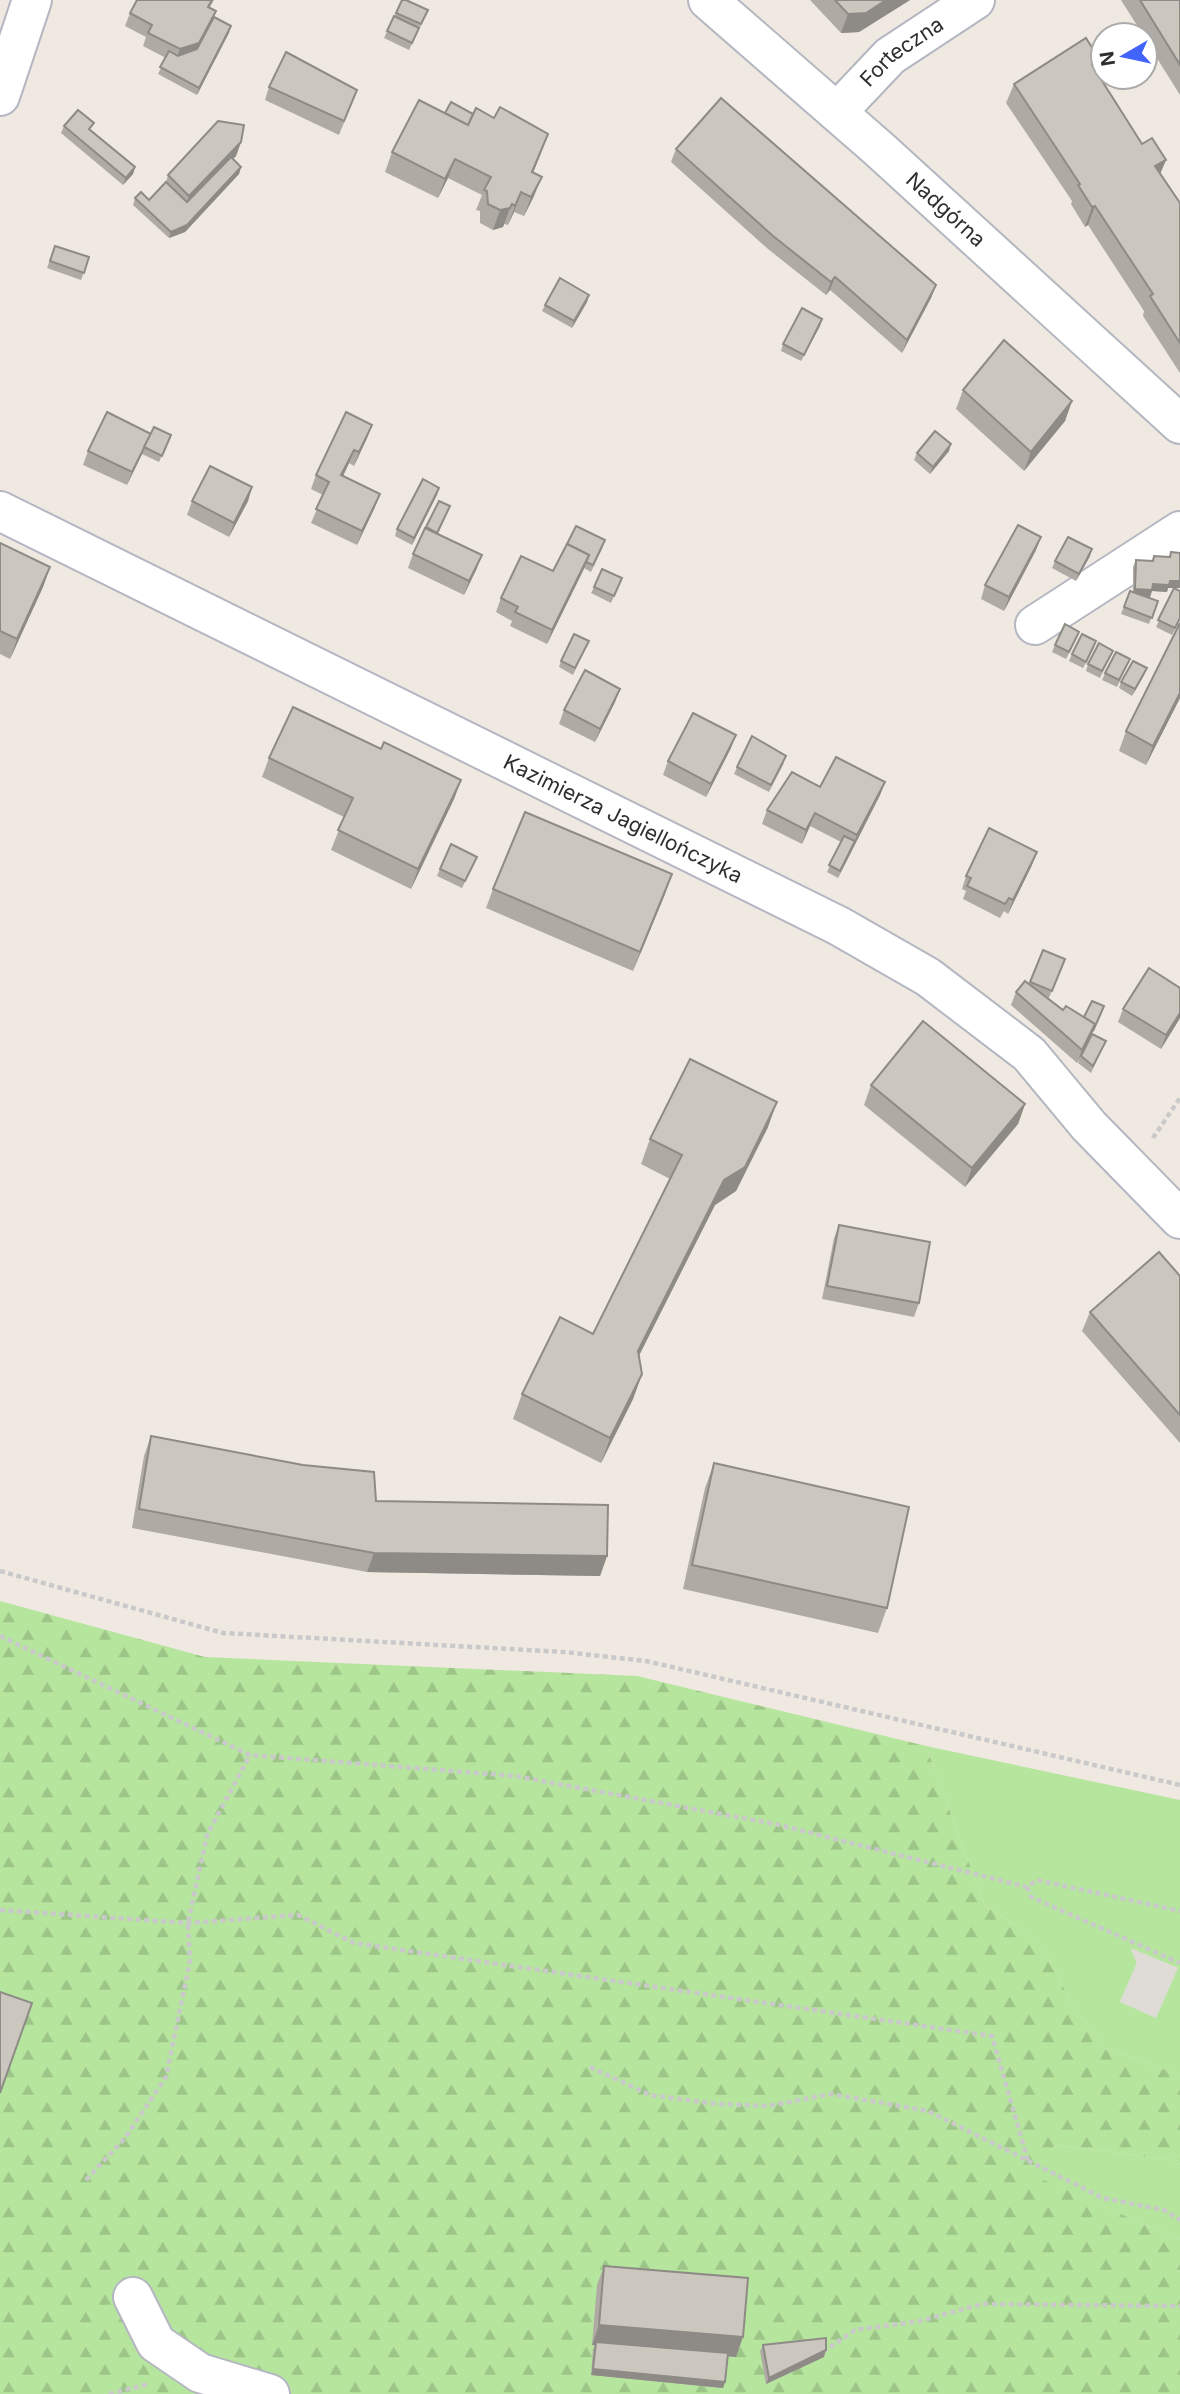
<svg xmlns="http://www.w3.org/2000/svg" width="1180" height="2394" viewBox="0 0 1180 2394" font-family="Inter,sans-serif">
<defs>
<pattern id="forest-firs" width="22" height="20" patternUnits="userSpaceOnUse" patternTransform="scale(1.75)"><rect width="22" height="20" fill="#b6e59e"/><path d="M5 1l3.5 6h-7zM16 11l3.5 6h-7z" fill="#9dc588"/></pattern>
</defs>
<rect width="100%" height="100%" fill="#efe9e1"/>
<g fill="#b6e59e" fill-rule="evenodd">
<path d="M926,1746L1180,1800V2075L1105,2048L1075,2009L1041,1944L984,1904ZM1131,1949L1178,1968L1120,2002L1137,1963Z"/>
<path d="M1055,2145L1180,2161V2240L1031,2175Z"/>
</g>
<path fill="url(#forest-firs)" d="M0,1601L205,1657L637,1676L926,1746L984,1904L1041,1944L1075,2009L1105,2048L1180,2075V2161L1055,2145L1032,2175L1180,2240V2394H0Z"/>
<path fill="#dfdcd8" d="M1131,1948L1178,1968L1156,2018L1120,2002L1137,1963Z"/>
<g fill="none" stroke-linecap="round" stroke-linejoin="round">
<g stroke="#b4b7c1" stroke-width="42">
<g id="minor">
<path id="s1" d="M708,0L879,149L1180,424"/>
<path d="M0,96L32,0"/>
<path id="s2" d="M837,112L890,56L975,0"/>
<path id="s3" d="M0,511L839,926L928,977L1029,1054L1089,1126L1180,1219"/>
<path d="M1035,625L1180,531"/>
<path d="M133,2297L156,2343L200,2373L270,2394"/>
</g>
</g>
<g stroke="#c9c9c9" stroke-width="4.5" stroke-dasharray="5 3.5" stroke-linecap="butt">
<path d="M1153,1138L1180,1098"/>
<path d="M0,1571L223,1633L564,1652L646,1661L1180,1785"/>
<path d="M0,1636L250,1755L515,1776L775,1824L1027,1887L1037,1880L1180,1911"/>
<path d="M1027,1887L1031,1897L1180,1963"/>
<path d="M0,1910L188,1923L298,1915L354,1943L992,2036L1028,2161"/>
<path d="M590,2067L650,2095L717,2104L768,2106L831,2094L928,2111L1103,2198L1164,2210L1180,2220"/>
<path d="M86,2180L125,2138L166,2077L190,1961L188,1923L207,1835L250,1755"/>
<path d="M823,2352L855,2330L920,2321L982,2304L1180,2306"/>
<path d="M109,2394L149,2384"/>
</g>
<use href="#minor" stroke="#fff" stroke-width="38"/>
</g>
<g fill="#afaba4">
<path d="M214,0L210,7L214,17L231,26L197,95L158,74L166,58L143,46L146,37L125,26L130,13Z"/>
<path d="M402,0L425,17L409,50L384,38Z"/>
<path d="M810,0H910L859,32L841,33Z"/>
<path d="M1121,0H1180V95L1145,39V35H1143Z"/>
<path d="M1100,60L1096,71L1142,144L1166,160L1160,173L1180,203V373L1143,316L1144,311L1088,225L1085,227L1071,204L1072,201L1006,103L1014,84Z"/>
<path d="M269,87L357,90L339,135L265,100Z"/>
<path d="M445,113L473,114L494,118L548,134L533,173L534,196L524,216L514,212L508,225L504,224L503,227L493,230L480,223V211L476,210L482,195L448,178L438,198L385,172L392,152Z"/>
<path d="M64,126L91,131L135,167L133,174L123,185L61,133Z"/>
<path d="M241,142L236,156L233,159L241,167L239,174L185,232L169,238L133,205L135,198L149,200L166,182L168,175Z"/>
<path d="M676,149L936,285L931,298L902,353L836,295L830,290L826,295L768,249L671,162Z"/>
<path d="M55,246L89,257L81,280L47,268Z"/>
<path d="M589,295L587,302L572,328L542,311L545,305Z"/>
<path d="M820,326L801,361L781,351L783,344Z"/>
<path d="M963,390L1072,401L1065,421L1024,471L956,409Z"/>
<path d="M372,425L367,438L354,466L349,463L343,476L375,507L357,545L311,523L323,495L311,489L316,475Z"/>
<path d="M151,434L171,435L159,462L142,454L127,485L83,465L88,451Z"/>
<path d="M949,451L930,474L914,460L917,453Z"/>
<path d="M252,487L248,501L229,537L187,515L192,501Z"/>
<path d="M439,488L412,545L395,536L397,529Z"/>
<path d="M450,506L438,534L477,568L464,595L408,568L413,554Z"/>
<path d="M1041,537L1036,550L1004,611L981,599L985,585Z"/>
<path d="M0,543L50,567L43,587L10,659L0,654Z"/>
<path d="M603,547L591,572L584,568L547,644L510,626L512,621L496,612L501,598Z"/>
<path d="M1171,552L1180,588H1175L1180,591V620L1172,635L1156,627L1174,588H1168L1167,592L1152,591L1150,597H1145L1158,601L1149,624L1121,614L1130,591L1133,592V567L1136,560L1152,561L1154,556L1169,557Z"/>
<path d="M1090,556L1076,581L1052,568L1055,561Z"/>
<path d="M622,578L611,603L591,593L594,587Z"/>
<path d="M1180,623V698L1146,765L1119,751L1126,731Z"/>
<path d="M1077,638L1066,659L1052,652L1055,645Z"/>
<path d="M589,641L573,675L559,667L561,661Z"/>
<path d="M1094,648L1083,668L1069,661L1072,654Z"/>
<path d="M1113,651L1100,678L1086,671L1088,664Z"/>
<path d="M1130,659L1117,687L1102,680L1105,673Z"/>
<path d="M1144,675L1132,696L1119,688L1121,682Z"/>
<path d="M620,689L615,702L595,742L559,724L564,710Z"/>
<path d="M731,748L706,797L663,775L668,761Z"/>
<path d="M269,758L461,780L454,799L411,889L331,850L344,817L262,777Z"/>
<path d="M784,763L769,792L734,774L737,767Z"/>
<path d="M885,782L880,795L838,878L827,872L841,842L810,826L802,844L762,824L767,810L820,787Z"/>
<path d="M477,857L462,888L437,876L440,869Z"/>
<path d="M1032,865L1008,914L1004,911L1000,918L963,899L966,891L962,889L966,876Z"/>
<path d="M493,889L665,894L633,971L486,908Z"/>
<path d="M1043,950L1065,959L1049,998L1044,996L1063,1010L1084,1017L1102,1013L1092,1034L1106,1041L1091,1073L1078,1063L1080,1057L1077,1063L1011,1005L1016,992L1029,984Z"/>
<path d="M1180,988V1018L1161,1049L1118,1022L1123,1009Z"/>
<path d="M871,1085L1025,1104L1018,1124L965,1187L864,1105Z"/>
<path d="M768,1127L736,1191L715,1205L639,1356L642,1374L633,1399L601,1463L513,1419L522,1394L593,1334L670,1179L641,1164L650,1139Z"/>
<path d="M839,1225L919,1303L914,1317L822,1299L834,1238Z"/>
<path d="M1180,1276V1443L1082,1331L1090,1312Z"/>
<path d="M151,1436L376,1501L607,1556L600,1576L367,1572L132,1528L144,1456Z"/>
<path d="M714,1463L887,1608L878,1633L683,1589L705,1488Z"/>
<path d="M604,2266L736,2357L728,2356L725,2382L723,2388L591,2375L593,2349L595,2345H592L597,2285Z"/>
<path d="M763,2345L824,2357L766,2384L760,2351Z"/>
</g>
<g fill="#8e8b86">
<path d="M886,0H910L859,32L841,33L848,14Z"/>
<path d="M216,11L211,24L194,56L175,62L180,49Z"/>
<path d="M231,26L229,33L197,95L199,88Z"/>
<path d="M1100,60L1093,80L1092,65Z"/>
<path d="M548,134L541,153L525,192L532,172Z"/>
<path d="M241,142L236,156L184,209L189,196Z"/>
<path d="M455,159L448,178L438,198L445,179Z"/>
<path d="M1166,160L1158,179L1155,166Z"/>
<path d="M135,167L133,174L123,185L126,178Z"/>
<path d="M241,167L239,174L185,232L169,238L171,232Z"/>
<path d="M542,177L534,196L524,216L531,197Z"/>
<path d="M521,192L514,212L508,225L515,206Z"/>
<path d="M1095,206L1088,225L1085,227L1092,207Z"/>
<path d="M510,208L503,227L493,230L500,210Z"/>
<path d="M835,277L830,290L826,295L831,282Z"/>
<path d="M936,285L931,298L902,353L907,340Z"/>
<path d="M589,295L587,302L572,328L574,321Z"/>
<path d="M822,319L820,326L801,361Z"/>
<path d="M1072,401L1065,421L1024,471L1031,452Z"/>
<path d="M372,425L367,438L354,466L359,452Z"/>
<path d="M151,434L142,454L127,485L132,472Z"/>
<path d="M951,444L949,451L930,474L933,467Z"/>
<path d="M354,450L349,463L337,489L341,475Z"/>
<path d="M252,487L248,501L229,537L234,523Z"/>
<path d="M439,488L437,495L412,545L414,538Z"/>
<path d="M380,494L375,507L357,545L362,531Z"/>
<path d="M1041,537L1036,550L1004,611L1009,597Z"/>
<path d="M1092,549L1090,556L1076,581L1079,574Z"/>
<path d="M482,555L477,568L464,595L469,581Z"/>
<path d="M589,555L584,569L547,644L552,630Z"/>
<path d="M50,567L43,587L10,659L17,639Z"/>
<path d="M1170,581H1180V588H1168L1167,592L1152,591L1150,597L1132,596L1135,589Z"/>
<path d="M1147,668L1144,675L1132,696L1135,689Z"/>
<path d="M620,689L615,702L595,742L600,729Z"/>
<path d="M1180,693V698L1146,765L1153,746Z"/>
<path d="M736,735L731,748L706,797L711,784Z"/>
<path d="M461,780L454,799L411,889L418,869Z"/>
<path d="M885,782L880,795L838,878L857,835Z"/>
<path d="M815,813L810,826L802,844L806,830Z"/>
<path d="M1037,852L1032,865L1008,914L1013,900Z"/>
<path d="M672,874L665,894L633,971L640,952Z"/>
<path d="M1104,1006L1090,1038L1077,1063L1082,1050Z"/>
<path d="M1180,1013V1018L1161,1049L1166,1035Z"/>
<path d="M777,1102L768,1127L736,1191L715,1205L629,1375L638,1351L724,1180Z"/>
<path d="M1025,1104L1018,1124L965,1187L972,1168Z"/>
<path d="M642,1374L633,1399L601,1463L610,1438Z"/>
<path d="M374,1553L607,1556L600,1576L367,1572Z"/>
<path d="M599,2325L743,2337L736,2357L592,2345Z"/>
<path d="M826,2350L824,2357L766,2384L769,2378Z"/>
<path d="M593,2369L725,2382L723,2388L591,2375Z"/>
</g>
<g fill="#cbc7bf" stroke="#8e8b86" stroke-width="2">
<path d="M137,0H212L208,7L216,11L199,43L180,49L148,33L152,25L130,13Z"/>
<path d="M402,0H406L428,10L421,24L396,13Z"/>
<path d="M835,0H886L866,13L848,14Z"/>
<path d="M1140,0H1180V65Z"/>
<path d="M394,16L419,28L412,43L387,31Z"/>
<path d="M214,17L231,26L199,88L160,67L169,51L178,56L197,49Z"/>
<path d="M1086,38L1100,60L1092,65L1142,144L1152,138L1166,160L1155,166L1180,203V343L1150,296L1153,294L1095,206L1092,207L1078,185L1080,184L1014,84Z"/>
<path d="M286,52L357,90L344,121L269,87Z"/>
<path d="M721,98L936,285L907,340L841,282L835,277L831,282L773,236L676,149Z"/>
<path d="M419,100L468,125L476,108L494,118L500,107L548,134L532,172L542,177L531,197L521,192L515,206L512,204L510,208L500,210L488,204L487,191L484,190L491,177L455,159L445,179L392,152Z"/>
<path d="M451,102L473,114L468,125L445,113Z"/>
<path d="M78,110L94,123L89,129L135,167L126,178L64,126Z"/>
<path d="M218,121L244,125L241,142L189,196L168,175Z"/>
<path d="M231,157L241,167L187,225L171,232L135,198L141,192L149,200L166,182L187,202Z"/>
<path d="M55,246L89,257L84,273L50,261Z"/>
<path d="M560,278L589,295L574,321L545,305Z"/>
<path d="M802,308L822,319L804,355L783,344Z"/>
<path d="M1004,340L1072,401L1031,452L963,390Z"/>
<path d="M107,412L151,434L132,472L88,451Z"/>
<path d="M346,412L372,425L359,452L354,450L341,475L380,494L362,531L316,509L329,482L316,475Z"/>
<path d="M154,427L171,435L162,456L144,447Z"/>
<path d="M935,431L951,444L933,467L917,453Z"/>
<path d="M210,466L252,487L234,523L192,501Z"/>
<path d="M423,479L439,488L414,538L397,529Z"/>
<path d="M439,501L450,506L437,533L426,527Z"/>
<path d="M1018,525L1041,537L1009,597L985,585Z"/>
<path d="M576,526L605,540L593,565L586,562L589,555L567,544Z"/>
<path d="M425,528L482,555L469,581L413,554Z"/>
<path d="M1068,537L1092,549L1079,574L1055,561Z"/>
<path d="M0,543L50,567L17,639L0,631Z"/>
<path d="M567,544L589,555L552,630L515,612L518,607L501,598L521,556L553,571Z"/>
<path d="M1171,552L1180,553V581H1170L1169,585L1153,584L1152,590L1135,589L1136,560L1153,561L1154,556L1170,557Z"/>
<path d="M602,569L622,578L614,596L594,587Z"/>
<path d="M1174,588L1180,591V618L1175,628L1158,620Z"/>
<path d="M1130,591L1158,601L1152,618L1124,607Z"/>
<path d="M1180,623V693L1153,746L1126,731Z"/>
<path d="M1065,624L1079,632L1069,652L1055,645Z"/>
<path d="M574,634L589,641L575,668L561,661Z"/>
<path d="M1082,634L1096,641L1086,662L1072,654Z"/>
<path d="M1099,643L1113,651L1102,671L1088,664Z"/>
<path d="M1116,652L1130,659L1119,680L1105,673Z"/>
<path d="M1133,661L1147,668L1135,689L1121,682Z"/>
<path d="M585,670L620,689L600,729L564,710Z"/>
<path d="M293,707L381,749L384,742L461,780L418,869L338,830L353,798L269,758Z"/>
<path d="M693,713L736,735L711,784L668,761Z"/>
<path d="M752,736L786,756L771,785L737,767Z"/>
<path d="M836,757L885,782L857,835L815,813L806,830L767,810L792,772L820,787Z"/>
<path d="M525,812L672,874L640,952L493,889Z"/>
<path d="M989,828L1037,852L1013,900L1009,898L1005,904L967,886L971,878L966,876Z"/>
<path d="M844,836L855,841L840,871L829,865Z"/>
<path d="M451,844L477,857L465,881L440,869Z"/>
<path d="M1043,950L1065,959L1052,991L1030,982Z"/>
<path d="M1149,968L1180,988V1013L1166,1035L1123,1009Z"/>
<path d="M1025,981L1063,1010L1066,1006L1095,1024L1082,1050L1016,992Z"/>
<path d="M1092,1001L1104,1006L1093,1031L1095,1024L1084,1017Z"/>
<path d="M923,1021L1025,1104L972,1168L871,1085Z"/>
<path d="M1092,1034L1106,1041L1093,1066L1081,1056Z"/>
<path d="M690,1059L777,1102L745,1167L724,1180L638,1351L642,1374L610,1438L522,1394L560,1317L593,1334L682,1155L650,1139Z"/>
<path d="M839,1225L930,1242L919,1303L827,1286Z"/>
<path d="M1159,1252L1180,1276V1415L1090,1312Z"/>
<path d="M151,1436L303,1465L374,1472L376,1501L608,1505L607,1556L374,1553L139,1509Z"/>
<path d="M714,1463L909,1507L887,1608L692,1565Z"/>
<path d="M0,1992L32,2003L0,2093Z"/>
<path d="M604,2266L748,2278L743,2337L599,2325Z"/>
<path d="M826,2338V2350L769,2378L763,2345Z"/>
<path d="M596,2342L728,2353L725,2382L593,2369Z"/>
</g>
<g text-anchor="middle" stroke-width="6" stroke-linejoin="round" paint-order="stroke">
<g font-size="21" fill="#2e2e2e" stroke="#fff">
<text dy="7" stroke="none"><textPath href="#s2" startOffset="89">Forteczna</textPath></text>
<text dy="7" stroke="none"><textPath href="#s1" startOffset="317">Nadgórna</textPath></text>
<text dy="7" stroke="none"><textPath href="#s3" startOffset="695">Kazimierza Jagiellończyka</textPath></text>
</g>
</g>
<g transform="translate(1124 56) rotate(261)"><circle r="33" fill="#ffffff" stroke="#ababab" stroke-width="2"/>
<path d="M0-5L12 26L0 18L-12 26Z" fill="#4264fb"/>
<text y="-10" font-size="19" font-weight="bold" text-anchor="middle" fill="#2e2e2e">N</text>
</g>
</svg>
